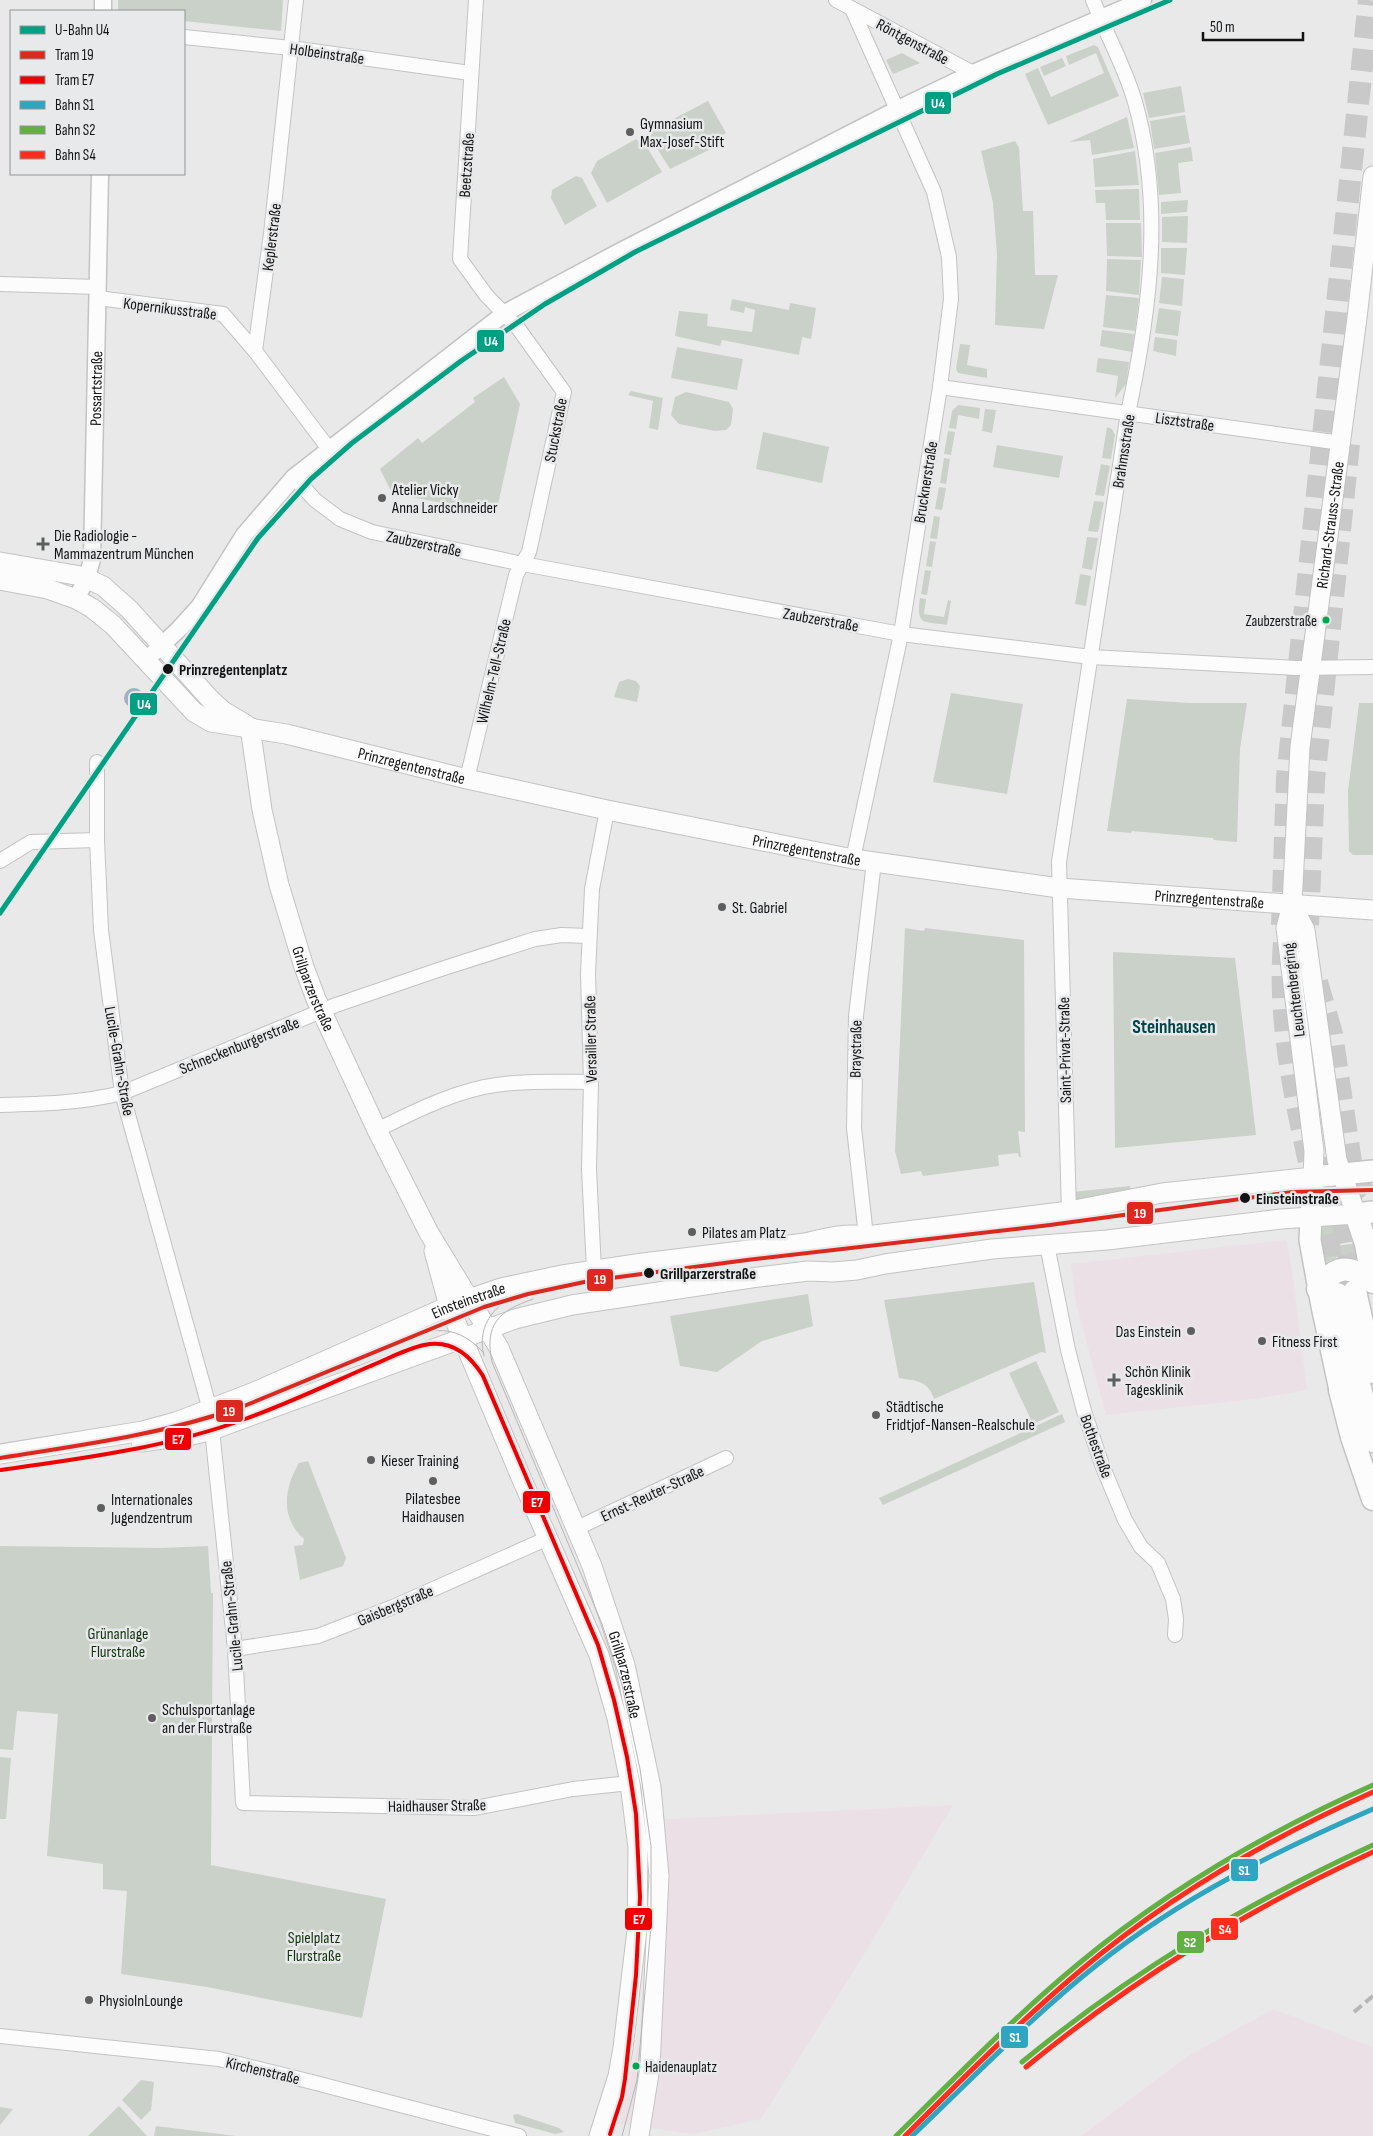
<svg xmlns="http://www.w3.org/2000/svg" width="1373" height="2136" viewBox="0 0 1373 2136" font-family="'Sofia Sans Condensed',sans-serif">
<rect width="100%" height="100%" fill="#e9e9e9"/>
<g fill="#ece0e7">
<path d="M1286,1240L1292,1270L1307,1390L1256,1399L1106,1415L1076,1303L1071,1264Z"/>
<path d="M953,1805L863,1956L761,2119L694,2134L619,2124L640,2036L650,1865L647,1820Z"/>
<path d="M1273,2009L1373,2047V2136H1081L1188,2056Z"/>
</g>
<g fill="#cad1c8">
<path d="M118,0H283L281,31L184,21V11H118Z"/>
<path d="M1094,45L1098,47L1119,96L1048,125L1025,74L1038,68L1051,97L1104,73L1096,53L1069,65L1066,56Z"/>
<path d="M902,53L920,63L893,74L886,60Z"/>
<path d="M1062,58L1066,66L1044,76L1040,67Z"/>
<path d="M1181,86L1185,112L1149,118L1143,93Z"/>
<path d="M708,101L726,133L716,139L715,147L670,169L650,137L652,130Z"/>
<path d="M1185,115L1190,143L1154,149L1150,121Z"/>
<path d="M1127,117L1134,148L1092,155L1090,140L1069,142Z"/>
<path d="M636,139L638,141L642,139L662,172L607,203L591,173L597,161Z"/>
<path d="M1015,141L1019,148L1023,211H1033L1035,275H1058L1044,329L995,325L997,254L993,203L981,151Z"/>
<path d="M1191,147L1193,161L1178,163L1181,193L1159,195L1155,153Z"/>
<path d="M1135,151L1139,185L1095,187L1093,159Z"/>
<path d="M576,176L582,178L597,206L565,225L551,198L552,190Z"/>
<path d="M1139,189L1140,220H1106L1105,203H1096L1095,190Z"/>
<path d="M1188,200L1187,212L1161,214V202Z"/>
<path d="M1188,216L1187,243L1162,242V217Z"/>
<path d="M1106,223H1141L1142,257L1107,256Z"/>
<path d="M1161,248H1187L1185,275L1161,273Z"/>
<path d="M1107,259L1141,260L1139,295L1106,291Z"/>
<path d="M1162,277L1184,279L1182,306L1159,303Z"/>
<path d="M1106,295L1139,298L1135,331L1103,327Z"/>
<path d="M732,299L789,310L790,303L816,308L811,339L802,337L799,355L722,340L720,346L675,336L679,311L708,314L707,326L752,332L755,310L745,307L744,313L730,310Z"/>
<path d="M1159,308L1181,311L1178,336L1155,333Z"/>
<path d="M1102,330L1134,334L1132,352L1100,346Z"/>
<path d="M1155,337L1177,340L1176,356L1153,351Z"/>
<path d="M960,344L970,345L967,365L987,369V378L958,373L956,369Z"/>
<path d="M677,347L743,359L737,390L671,378Z"/>
<path d="M1098,358L1129,362L1126,384L1115,398L1118,376L1096,372Z"/>
<path d="M504,377L520,404L496,514L392,493L380,469L418,438L422,443L475,402L473,398Z"/>
<path d="M631,391L663,398L658,430L649,428L653,401L628,395Z"/>
<path d="M686,392L729,402L733,409L731,425L726,430L715,431L679,424L671,415L675,397Z"/>
<path d="M958,405L980,408L979,419L958,415L956,429L949,428L952,411Z"/>
<path d="M985,409L996,410L992,433L982,431Z"/>
<path d="M1107,427L1112,429L1115,435L1111,459L1102,458Z"/>
<path d="M948,431L955,432L951,455L944,454Z"/>
<path d="M763,432L829,447L822,483L756,469Z"/>
<path d="M997,445L1063,456L1059,478L993,467Z"/>
<path d="M944,458L950,459L946,484L940,483Z"/>
<path d="M1101,464L1110,466L1104,496L1095,495Z"/>
<path d="M939,487L946,488L942,510L935,509Z"/>
<path d="M1094,501L1104,502L1098,532L1088,531Z"/>
<path d="M934,516L940,517L937,539L930,538Z"/>
<path d="M1087,537L1098,538L1092,570L1082,568Z"/>
<path d="M930,541L936,542L932,567L926,566Z"/>
<path d="M925,570L931,571L927,595L921,594Z"/>
<path d="M1080,574L1091,576L1086,606L1075,604Z"/>
<path d="M920,598L926,599L924,614L944,617L948,600L951,601L947,625C923,621 916,626 920,598Z"/>
<path d="M628,679L636,681L640,686L637,702L614,697L619,682Z"/>
<path d="M951,693L1023,704L1007,794L933,782Z"/>
<path d="M1127,699L1190,703H1247L1240,749L1237,842L1214,840L1213,838L1132,831L1131,833L1107,831Z"/>
<path d="M1359,703H1373V855H1353L1349,851L1348,791Z"/>
<path d="M905,928L924,931L925,928L1024,940L1025,1132L1018,1131L1021,1157H1019L1018,1153L998,1155L999,1166L923,1176L921,1171L901,1174L895,1151Z"/>
<path d="M1113,952L1235,958L1256,1135L1115,1148Z"/>
<path d="M1130,1186L1131,1190L1089,1201L1075,1200L1072,1192Z"/>
<path d="M1349,1222L1353,1232L1320,1236L1324,1224Z"/>
<path d="M1356,1243L1358,1256H1340L1322,1264L1319,1249Z"/>
<path d="M1034,1282L1046,1353L1041,1352L934,1399C928,1380 916,1381 899,1378L884,1300Z"/>
<path d="M808,1294L813,1326L762,1341L717,1372L680,1366L670,1316Z"/>
<path d="M1036,1361L1059,1412L1033,1424L1009,1373Z"/>
<path d="M1062,1414L1065,1422L883,1505L879,1498Z"/>
<path d="M308,1461L346,1558L343,1566L300,1580L294,1546L303,1545L304,1539C280,1518 284,1488 299,1463Z"/>
<path d="M208,1546L211,1593H213L211,1865L386,1899L362,2018L207,1987L121,1974L127,1891L103,1889V1864L47,1856L58,1714L17,1711L13,1750L0,1749V1546L162,1548Z"/>
<path d="M0,1757L11,1758L6,1819H0Z"/>
<path d="M141,2080L154,2082L151,2110L141,2120L122,2100Z"/>
<path d="M119,2106L147,2136H88Z"/>
<path d="M0,2107L13,2109L0,2125Z"/>
<path d="M517,2114L559,2128L564,2132L555,2134L515,2123L513,2115Z"/>
<path d="M156,2126L236,2136H154Z"/>
</g>
<circle fill="#a4b0c2" cx="134" cy="698" r="10"/>
<g fill="none" stroke-linecap="round" stroke-linejoin="round">
<g stroke="#c9c9c9" stroke-width="22" stroke-dasharray="22 11" stroke-linecap="butt">
<path d="M1282,925L1287,778L1369,0"/>
<path d="M1308,925L1314,781L1349,444"/>
<path d="M1284,943C1278,1016 1293,1090 1309,1162"/>
<path d="M1317,982L1332,1034L1352,1169L1362,1189L1373,1202"/>
<path d="M1331,1156L1355,1290"/>
<path d="M1318,1169L1336,1291"/>
</g>
<g stroke="#c3c3c3" stroke-width="16">
<g id="minor">
<path d="M836,0L973,73"/>
<path d="M852,9L934,192L949,257L951,299L940,387L901,634L853,859"/>
<path d="M184,37L291,48L470,73"/>
<path d="M0,284L98,287"/>
<path d="M98,298L223,314L255,351L329,449"/>
<path d="M255,351L271,234L296,0"/>
<path d="M940,387L1341,443"/>
<path d="M294,477L315,500L340,519L372,532L523,564L901,634L1091,657L1296,668L1373,667"/>
<path d="M97,762V840L101,930L122,1093L210,1410"/>
<path d="M467,779L516,575L529,552L564,392L518,328L486,295L460,259L476,0"/>
<path d="M0,861L31,842L97,840"/>
<path d="M0,1105C41,1104 82,1103 122,1093L336,1005L438,970L535,939L562,935L589,936"/>
<path d="M377,1130C411,1113 447,1095 484,1087C519,1080 555,1082 591,1082"/>
<path d="M1069,1211L1059,862L1128,413C1150,311 1164,204 1135,102C1125,67 1106,34 1093,0"/>
<path d="M866,1236L854,1128L856,1016L874,862"/>
<path d="M1047,1245L1068,1350L1084,1411L1102,1465L1125,1520L1141,1547L1158,1563L1173,1599L1176,1619L1175,1635"/>
<path d="M594,1270L589,1169L591,1082L588,973L592,889L607,810"/>
<path d="M212,1430L235,1649L243,1803L475,1808L573,1789L630,1783"/>
<path d="M577,1528L726,1458"/>
<path d="M235,1649L318,1636L393,1607L548,1538"/>
<path d="M0,2036L219,2059L312,2082L519,2136"/>
</g>
</g>
<g stroke="#c3c3c3" stroke-width="19">
<g id="tertiary">
<path d="M103,11V0"/>
<path id="s1" d="M76,599L87,578L92,559L100,174"/>
<path d="M145,661L179,629L199,607L244,535L294,477L505,313L619,252L898,109L973,73L1143,0"/>
</g>
</g>
<g stroke="#c3c3c3" stroke-width="21">
<g id="secondary">
<path d="M0,562L81,576L103,586L129,609L210,699L223,711L245,724"/>
<path id="s2" d="M0,580L48,589L76,599L92,608L113,625L194,712L211,722L286,734L467,779L607,810L853,859L1059,888L1373,910"/>
<path id="s3" d="M250,727L262,810L279,885L304,967L316,999L377,1130L429,1233L499,1348L592,1566L625,1665L651,1787L659,1876L650,2067L639,2136"/>
<path d="M434,1251L449,1306L520,1475L599,1655L617,1718L630,1783L638,1848L637,1930L623,2048L618,2076L599,2136"/>
<path d="M141,1442L192,1435L212,1430L515,1319L572,1305L751,1278L808,1271L833,1272L857,1270L885,1264L992,1249L1107,1240L1281,1219L1356,1214L1337,1160L1305,930L1292,905"/>
<path id="s4" d="M0,1454L143,1431L176,1422L252,1393L449,1306L501,1288L562,1275L643,1263L805,1243C826,1238 845,1233 866,1236L1069,1211L1162,1193L1313,1177L1314,1151L1286,928L1292,905L1300,747L1357,318L1373,176"/>
</g>
</g>
<g stroke="#c3c3c3" stroke-width="24">
<g id="primary">
<path d="M1356,1214L1373,1212"/>
<path d="M1340,1390L1322,1306L1310,1240L1313,1177L1373,1171"/>
</g>
</g>
<g stroke="#c3c3c3" stroke-width="25">
<g id="trunk">
<path d="M1356,1214L1366,1244L1373,1282"/>
<path d="M1318,1289C1336,1264 1347,1266 1372,1279"/>
<path d="M1355,1291L1373,1372"/>
<path d="M1337,1294L1373,1441"/>
<path d="M1340,1390L1352,1437L1373,1499"/>
</g>
</g>
<use href="#minor" stroke="#fcfcfc" stroke-width="14"/>
<use href="#tertiary" stroke="#fcfcfc" stroke-width="16"/>
<use href="#secondary" stroke="#fcfcfc" stroke-width="19"/>
<use href="#primary" stroke="#fcfcfc" stroke-width="21"/>
<use href="#trunk" stroke="#fcfcfc" stroke-width="22"/>
<g stroke="#b6b6b6" stroke-width="1">
<path d="M533,1299C499,1311 484,1324 492,1362L602,1624L622,1685L640,1769L651,1846V1926L637,2080L622,2136"/>
<path d="M414,1335C444,1326 462,1330 484,1353"/>
<path d="M484,1356C477,1331 490,1306 516,1297"/>
</g>
<path stroke="#b6b6b6" stroke-width="4" stroke-dasharray="10 5" stroke-linecap="butt" d="M1354,2012L1373,1996"/>
<g stroke="#e8e9ea" stroke-width="9">
<path id="rail-1" d="M912,2136C973,2078 1031,2017 1098,1964C1181,1898 1276,1851 1373,1809"/>
</g>
<g stroke="#e8e9ea" stroke-width="9">
<g id="rail-2">
<path d="M1022,2062C1133,1971 1243,1905 1373,1845"/>
<path d="M896,2136C955,2078 1013,2018 1077,1965C1167,1890 1267,1832 1373,1785"/>
</g>
</g>
<g stroke="#e8e9ea" stroke-width="9">
<g id="rail-3">
<path d="M1026,2067C1135,1978 1245,1911 1373,1852"/>
<path d="M905,2136C962,2079 1019,2022 1081,1970C1169,1896 1268,1839 1373,1792"/>
</g>
</g>
<use href="#rail-1" stroke="#2fa5c1" stroke-width="5"/>
<use href="#rail-2" stroke="#63b042" stroke-width="5"/>
<use href="#rail-3" stroke="#ff2d1d" stroke-width="5"/>
<g stroke="#e8e9ea" stroke-width="8">
<path id="tram-1" d="M0,1458C83,1445 165,1434 244,1406L484,1307L528,1294L589,1281L747,1260L1050,1225L1293,1192L1373,1190"/>
</g>
<g stroke="#e8e9ea" stroke-width="8">
<path id="tram-2" d="M1,1470C83,1458 167,1448 245,1419C287,1404 327,1385 368,1367C386,1360 405,1349 424,1345C451,1339 470,1355 483,1376L598,1645L614,1700L627,1757L636,1814L640,1897L636,1975L625,2079L622,2097L610,2134"/>
</g>
<use href="#tram-1" stroke="#dc281e" stroke-width="4"/>
<use href="#tram-2" stroke="#e00" stroke-width="4"/>
<g stroke="#e8e9ea" stroke-width="9">
<path id="metro-1" d="M0,913L258,538L311,479L352,443L461,361L545,304L635,252L997,74L1170,0"/>
</g>
<use href="#metro-1" stroke="#00a082" stroke-width="5"/>
</g>
<g fill="#5e5e5f" stroke="#e8e9ea" stroke-width="2">
<circle cx="630" cy="132" r="5"/>
<circle cx="382" cy="498" r="5"/>
<path d="M40.5 536.5h5v5h5v5h-5v5h-5v-5h-5v-5h5z"/>
<circle cx="722" cy="907" r="5"/>
<circle cx="692" cy="1232" r="5"/>
<circle cx="1191" cy="1331" r="5"/>
<circle cx="1262" cy="1341" r="5"/>
<path d="M1111.5 1372.5h5v5h5v5h-5v5h-5v-5h-5v-5h5z"/>
<circle cx="876" cy="1415" r="5"/>
<circle cx="371" cy="1460" r="5"/>
<circle cx="433" cy="1481" r="5"/>
<circle cx="101" cy="1508" r="5"/>
<circle cx="152" cy="1718" r="5"/>
<circle cx="89" cy="2000" r="5"/>
</g>
<g fill="#00a651" stroke="#e8e9ea" stroke-width="2">
<circle cx="1326" cy="620" r="4.5"/>
<circle cx="636" cy="2066" r="4.5"/>
</g>
<g fill="#131314" stroke="#e8e9ea" stroke-width="2">
<circle cx="168" cy="669" r="6"/>
<circle cx="1245" cy="1198" r="6"/>
<circle cx="649" cy="1273" r="6"/>
</g>
<g text-anchor="middle" stroke-width="5" stroke-linejoin="round" paint-order="stroke">
<g font-size="15" fill="#131314" stroke="#e8e9ea" text-anchor="end">
<text x="1317" y="626">Zaubzerstraße</text>
<text x="645" y="2072" text-anchor="start">Haidenauplatz</text>
</g>
<g font-size="16" fill="#131314" stroke="#e8e9ea">
<text transform="translate(913 41) rotate(28)" y="6">Röntgenstraße</text>
<text transform="translate(327 53) rotate(8)" y="6">Holbeinstraße</text>
<text transform="translate(466 165) rotate(-86)" y="6">Beetzstraße</text>
<text transform="translate(271 237) rotate(-83)" y="6">Keplerstraße</text>
<text transform="translate(170 308) rotate(7)" y="6">Kopernikusstraße</text>
<text dy="6" stroke="none"><textPath href="#s1" startOffset="214">Possartstraße</textPath></text>
<text transform="translate(1185 421) rotate(8)" y="6">Lisztstraße</text>
<text transform="translate(555 430) rotate(-79)" y="6">Stuckstraße</text>
<text transform="translate(1123 451) rotate(-81)" y="6">Brahmsstraße</text>
<text transform="translate(925 482) rotate(-81)" y="6">Brucknerstraße</text>
<text dy="6" stroke="none"><textPath href="#s4" startOffset="2008">Richard-Strauss-Straße</textPath></text>
<text transform="translate(424 543) rotate(12)" y="6">Zaubzerstraße</text>
<text transform="translate(821 619) rotate(10)" y="6">Zaubzerstraße</text>
<text transform="translate(493 671) rotate(-77)" y="6">Wilhelm-Tell-Straße</text>
<text dy="6" stroke="none"><textPath href="#s2" startOffset="468">Prinzregentenstraße</textPath></text>
<text dy="6" stroke="none"><textPath href="#s2" startOffset="872">Prinzregentenstraße</textPath></text>
<text dy="6" stroke="none"><textPath href="#s2" startOffset="1278">Prinzregentenstraße</textPath></text>
<text dy="6" stroke="none"><textPath href="#s3" startOffset="270">Grillparzerstraße</textPath></text>
<text transform="translate(1293 990) rotate(-97)" y="6">Leuchtenbergring</text>
<text transform="translate(590 1039) rotate(-91)" y="6">Versailler Straße</text>
<text transform="translate(239 1045) rotate(-22)" y="6">Schneckenburgerstraße</text>
<text transform="translate(855 1049) rotate(-89)" y="6">Braystraße</text>
<text transform="translate(1064 1050) rotate(-91)" y="6">Saint-Privat-Straße</text>
<text transform="translate(120 1061) rotate(80)" y="6">Lucile-Grahn-Straße</text>
<text dy="6" stroke="none"><textPath href="#s4" startOffset="496">Einsteinstraße</textPath></text>
<text transform="translate(1097 1446) rotate(70)" y="6">Bothestraße</text>
<text transform="translate(652 1493) rotate(-25)" y="6">Ernst-Reuter-Straße</text>
<text transform="translate(395 1605) rotate(-23)" y="6">Gaisbergstraße</text>
<text transform="translate(231 1616) rotate(-96)" y="6">Lucile-Grahn-Straße</text>
<text dy="6" stroke="none"><textPath href="#s3" startOffset="1026">Grillparzerstraße</textPath></text>
<text transform="translate(437 1805) rotate(-1)" y="6">Haidhauser Straße</text>
<text transform="translate(263 2070) rotate(13)" y="6">Kirchenstraße</text>
</g>
<g font-size="16" fill="#131314" stroke="#e8e9ea" text-anchor="start">
<text x="640" y="129">Gymnasium<tspan x="640" dy="18">Max-Josef-Stift</tspan></text>
<text x="392" y="495">Atelier Vicky<tspan x="392" dy="18">Anna Lardschneider</tspan></text>
<text x="54" y="541">Die Radiologie -<tspan x="54" dy="18">Mammazentrum München</tspan></text>
<text x="732" y="913">St. Gabriel</text>
<text x="702" y="1238">Pilates am Platz</text>
<text x="1181" y="1337" text-anchor="end">Das Einstein</text>
<text x="1272" y="1347">Fitness First</text>
<text x="1125" y="1377">Schön Klinik<tspan x="1125" dy="18">Tagesklinik</tspan></text>
<text x="886" y="1412">Städtische<tspan x="886" dy="18">Fridtjof-Nansen-Realschule</tspan></text>
<text x="381" y="1466">Kieser Training</text>
<text x="433" y="1504" text-anchor="middle">Pilatesbee<tspan x="433" dy="18">Haidhausen</tspan></text>
<text x="111" y="1505">Internationales<tspan x="111" dy="18">Jugendzentrum</tspan></text>
<text x="162" y="1715">Schulsportanlage<tspan x="162" dy="18">an der Flurstraße</tspan></text>
<text x="99" y="2006">PhysioInLounge</text>
</g>
<g font-size="16" font-weight="bold" fill="#131314" stroke="#e8e9ea" text-anchor="start">
<text x="179" y="675">Prinzregentenplatz</text>
<text x="1256" y="1204">Einsteinstraße</text>
<text x="660" y="1279">Grillparzerstraße</text>
</g>
<g font-size="16" fill="#12320e" stroke="#e8e9ea">
<text x="118" y="1639">Grünanlage<tspan x="118" dy="18">Flurstraße</tspan></text>
<text x="314" y="1943">Spielplatz<tspan x="314" dy="18">Flurstraße</tspan></text>
</g>
<g font-size="19" font-weight="bold" fill="#01454a" stroke="#e8e9ea">
<text x="1174" y="1033">Steinhausen</text>
</g>
</g>
<g stroke="#e8e9ea" stroke-width="2">
<rect x="924" y="91" width="28" height="24" rx="5" fill="#00a082"/>
<rect x="476" y="329" width="29" height="24" rx="5" fill="#00a082"/>
<rect x="129" y="692" width="29" height="24" rx="5" fill="#00a082"/>
<rect x="1126" y="1201" width="28" height="24" rx="5" fill="#dc281e"/>
<rect x="586" y="1268" width="28" height="24" rx="5" fill="#dc281e"/>
<rect x="215" y="1399" width="29" height="24" rx="5" fill="#dc281e"/>
<rect x="164" y="1427" width="28" height="24" rx="5" fill="#e00"/>
<rect x="522" y="1490" width="29" height="24" rx="5" fill="#e00"/>
<rect x="1230" y="1858" width="29" height="24" rx="5" fill="#2fa5c1"/>
<rect x="624" y="1907" width="29" height="24" rx="5" fill="#e00"/>
<rect x="1210" y="1917" width="29" height="24" rx="5" fill="#ff2d1d"/>
<rect x="1176" y="1930" width="29" height="24" rx="5" fill="#63b042"/>
<rect x="1000" y="2025" width="29" height="24" rx="5" fill="#2fa5c1"/>
</g>
<g font-size="14" text-anchor="middle" font-weight="bold" fill="#fff">
<text x="938" y="108">U4</text>
<text x="491" y="346">U4</text>
<text x="144" y="709">U4</text>
<text x="1140" y="1218">19</text>
<text x="600" y="1284">19</text>
<text x="229" y="1416">19</text>
<text x="178" y="1444">E7</text>
<text x="537" y="1507">E7</text>
<text x="1244" y="1875">S1</text>
<text x="639" y="1924">E7</text>
<text x="1225" y="1934">S4</text>
<text x="1190" y="1947">S2</text>
<text x="1015" y="2042">S1</text>
</g>
<rect x="10" y="10" width="175" height="165" fill="#e8e9ea" stroke="#939394"/>
<rect x="20" y="26" width="25" height="8" fill="#00a082" stroke="#939394"/>
<text x="55" y="35" font-size="15" fill="#131314">U-Bahn U4</text>
<rect x="20" y="51" width="25" height="8" fill="#dc281e" stroke="#939394"/>
<text x="55" y="60" font-size="15" fill="#131314">Tram 19</text>
<rect x="20" y="76" width="25" height="8" fill="#ee0000" stroke="#939394"/>
<text x="55" y="85" font-size="15" fill="#131314">Tram E7</text>
<rect x="20" y="101" width="25" height="8" fill="#2fa5c1" stroke="#939394"/>
<text x="55" y="110" font-size="15" fill="#131314">Bahn S1</text>
<rect x="20" y="126" width="25" height="8" fill="#63b042" stroke="#939394"/>
<text x="55" y="135" font-size="15" fill="#131314">Bahn S2</text>
<rect x="20" y="151" width="25" height="8" fill="#ff2d1d" stroke="#939394"/>
<text x="55" y="160" font-size="15" fill="#131314">Bahn S4</text>
<path d="M1203 32v8h100v-8" fill="none" stroke="#131314" stroke-width="2.5"/>
<text x="1210" y="32" font-size="15" fill="#131314" stroke="#e8e9ea" stroke-width="4" paint-order="stroke">50 m</text>
</svg>
